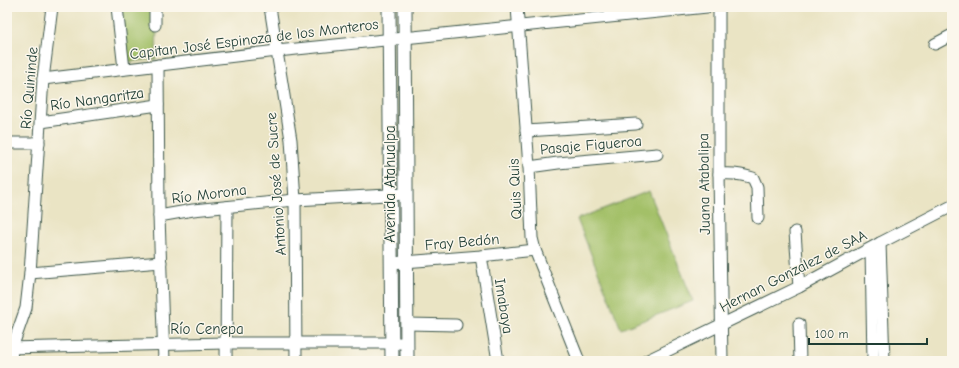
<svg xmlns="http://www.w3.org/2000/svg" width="959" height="368" viewBox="0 0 959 368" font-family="'Comic Neue',sans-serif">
<rect width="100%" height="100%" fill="#fbf7ec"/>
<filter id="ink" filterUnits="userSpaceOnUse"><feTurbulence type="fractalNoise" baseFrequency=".025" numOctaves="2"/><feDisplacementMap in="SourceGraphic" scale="8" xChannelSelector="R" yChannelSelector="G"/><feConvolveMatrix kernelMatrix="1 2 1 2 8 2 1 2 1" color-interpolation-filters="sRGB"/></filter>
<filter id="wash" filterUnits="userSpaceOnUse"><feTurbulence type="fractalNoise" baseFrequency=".012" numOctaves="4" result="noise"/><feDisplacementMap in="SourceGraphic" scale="16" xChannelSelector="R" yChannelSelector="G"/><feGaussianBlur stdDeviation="0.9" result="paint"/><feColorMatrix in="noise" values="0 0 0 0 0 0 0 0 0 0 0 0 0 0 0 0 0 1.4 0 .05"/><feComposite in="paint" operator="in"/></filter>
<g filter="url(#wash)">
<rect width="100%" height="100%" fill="#eae4c4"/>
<g fill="#a3c067" stroke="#617e4e">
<path d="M121,7H155L157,24L156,59L127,62Z"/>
<path d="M649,191L693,301L621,329L577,219Z"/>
</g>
</g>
<g filter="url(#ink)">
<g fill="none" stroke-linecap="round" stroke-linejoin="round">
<g stroke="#3d564a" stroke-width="13">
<g id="minor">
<path d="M117,7L124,69"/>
<path d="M155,7V25"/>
<path d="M270,7L291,140L295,200L296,361"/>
<path d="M517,7L529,167L532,238L535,250L579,361"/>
<path d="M719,7V174L722,361"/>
<path d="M935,44L952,35"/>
<path d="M158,65L159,216L164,361"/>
<path d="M43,79L277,51L707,7"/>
<path d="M41,122L158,105"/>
<path d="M526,131L636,124"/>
<path d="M7,143H39"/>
<path d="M529,167L558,163L657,154"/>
<path d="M719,174C731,173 742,174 753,178L757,187L758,218"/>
<path d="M159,216L193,210L295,200L406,194"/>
<path d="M795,232L799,287"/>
<path d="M880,243L884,361"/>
<path d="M871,249L873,361"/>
<path d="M481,256L498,361"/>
<path d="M391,263L481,256L535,250"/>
<path d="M30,273L161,262"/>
<path d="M408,324L456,325"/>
<path d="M799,324L800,361"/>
<path d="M7,348L226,343H407"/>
<path d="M11,361L12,348L26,308L30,273L43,79L52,7"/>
<path d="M226,361L227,207"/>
<path d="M646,361L799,287L880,243L952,206"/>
</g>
</g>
<g stroke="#3d564a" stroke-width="15">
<g id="major">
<path d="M389,7L392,361"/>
<path d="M405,7L407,361"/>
</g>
</g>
<use href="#minor" stroke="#fff" stroke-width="11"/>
<use href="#major" stroke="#fff" stroke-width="13"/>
</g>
</g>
<g text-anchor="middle" stroke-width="3" stroke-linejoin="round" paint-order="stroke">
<g font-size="15" fill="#1f3d34" stroke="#fbf7ec">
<text transform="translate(254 39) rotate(-7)" y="5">Capitan José Espinoza de los Monteros</text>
<text transform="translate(29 88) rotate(-85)" y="5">Río Quininde</text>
<text transform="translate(97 99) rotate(-8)" y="5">Río Nangaritza</text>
<text transform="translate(591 145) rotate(-5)" y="5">Pasaje Figueroa</text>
<text transform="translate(276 184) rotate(-94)" y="5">Antonio José de Sucre</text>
<text transform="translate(390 184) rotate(-90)" y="5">Avenida Atahualpa</text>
<text transform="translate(704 184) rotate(-91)" y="5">Juana Atabalipa</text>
<text transform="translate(515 189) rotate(-93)" y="5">Quis Quis</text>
<text transform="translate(209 194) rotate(-7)" y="5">Río Morona</text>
<text transform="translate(462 242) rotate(-5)" y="5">Fray Bedón</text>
<text transform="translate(793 271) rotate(-27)" y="5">Hernan Gonzalez de SAA</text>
<text transform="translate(504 306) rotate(81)" y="5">Imabaya</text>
<text x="207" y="334">Río Cenepa</text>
</g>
</g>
<rect width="959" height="368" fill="none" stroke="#fbf7ec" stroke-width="24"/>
<path d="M809 338v6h118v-6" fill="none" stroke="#1f3d34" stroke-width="2"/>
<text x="815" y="338" font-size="12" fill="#1f3d34" stroke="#fbf7ec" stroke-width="3" paint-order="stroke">100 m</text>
</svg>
